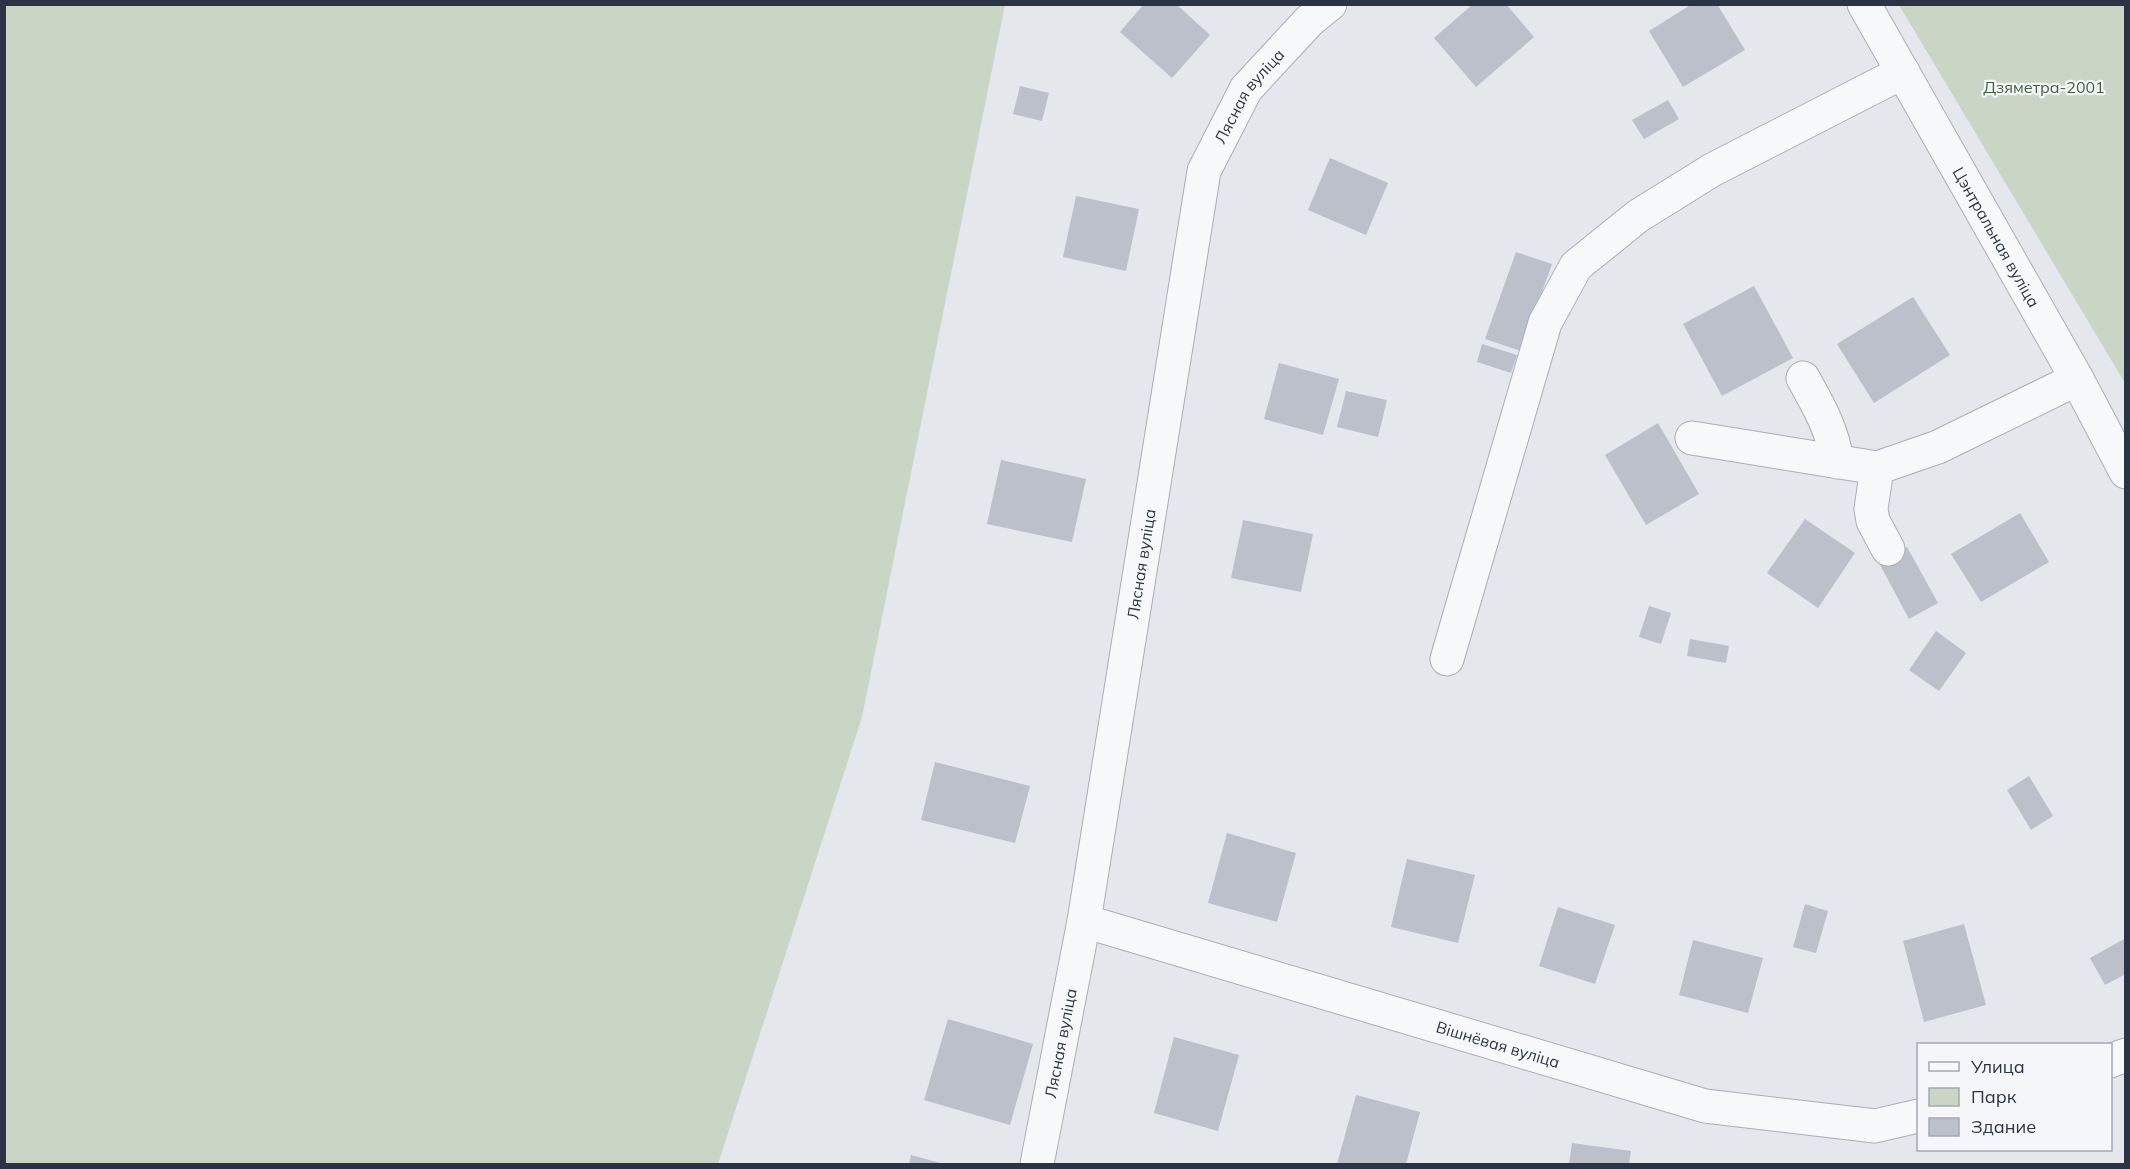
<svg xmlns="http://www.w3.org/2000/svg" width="2130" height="1169" viewBox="0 0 2130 1169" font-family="Mulish,sans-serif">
<rect width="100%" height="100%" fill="#e4e7ec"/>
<g fill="#c9d6c5">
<path d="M5,4L1005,5L862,717L718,1164H5Z"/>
<path d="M1899,5H2125V383Z"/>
</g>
<g fill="#bbc0ca">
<path d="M1144,4H1176L1210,35L1172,78L1120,32Z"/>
<path d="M1473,4H1506L1534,37L1476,87L1434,38Z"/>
<path d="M1692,4H1717L1745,50L1683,87L1649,31Z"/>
<path d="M1020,86L1049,93L1042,121L1013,114Z"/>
<path d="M1668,100L1679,119L1644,139L1632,120Z"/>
<path d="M1330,158L1388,183L1366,235L1308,210Z"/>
<path d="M1076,196L1139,209L1126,271L1063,257Z"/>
<path d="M1516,252L1552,264L1521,351L1485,339Z"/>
<path d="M1754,286L1793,358L1722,396L1683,324Z"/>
<path d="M1913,297L1950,355L1874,403L1837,344Z"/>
<path d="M1482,344L1517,355L1511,373L1477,362Z"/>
<path d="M1279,363L1339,379L1323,435L1264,419Z"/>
<path d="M1346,391L1387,400L1378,437L1337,427Z"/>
<path d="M1658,423L1699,494L1646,525L1605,455Z"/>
<path d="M1001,460L1086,479L1072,542L987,524Z"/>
<path d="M2020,513L2049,562L1981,602L1951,554Z"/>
<path d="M1805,519L1855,553L1818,608L1767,573Z"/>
<path d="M1243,520L1313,534L1301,592L1231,578Z"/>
<path d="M1907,547L1938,603L1909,619L1879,563Z"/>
<path d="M1649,606L1671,613L1661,644L1639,637Z"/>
<path d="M1936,631L1966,653L1939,691L1909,670Z"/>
<path d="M1690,639L1729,646L1726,663L1687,656Z"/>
<path d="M935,762L1030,786L1015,843L921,820Z"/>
<path d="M2029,776L2053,816L2031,830L2007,790Z"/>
<path d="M1227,833L1296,853L1277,922L1208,903Z"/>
<path d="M1407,859L1475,875L1458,943L1391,927Z"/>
<path d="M1805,904L1828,911L1816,953L1793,947Z"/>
<path d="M1558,907L1615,925L1595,984L1539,966Z"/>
<path d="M1964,924L1986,1005L1924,1022L1903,941Z"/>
<path d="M2126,938V974L2105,985L2090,958Z"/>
<path d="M1693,940L1763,958L1748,1013L1679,995Z"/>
<path d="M948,1019L1033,1044L1010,1125L924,1100Z"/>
<path d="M1174,1037L1239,1055L1218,1131L1154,1113Z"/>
<path d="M1356,1095L1420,1112L1406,1164H1337Z"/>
<path d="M1572,1143L1631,1151L1629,1164H1569Z"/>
<path d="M911,1155L944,1164H909Z"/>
</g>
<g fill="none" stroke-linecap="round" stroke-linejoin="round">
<g stroke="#a9aeb7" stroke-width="35">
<g id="minor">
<path id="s1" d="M1864,4L2077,379L2126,472"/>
<path d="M1803,378C1818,405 1833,430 1837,462"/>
<path d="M1692,438L1877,468L1938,447L2077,379"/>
<path d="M1877,468L1871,509L1873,521L1888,549"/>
<path d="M1447,659L1545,323L1576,266L1638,216L1712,170L1903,72"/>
<path id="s2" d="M1084,921L1705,1106L1875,1126L1918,1116"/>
<path d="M2110,1061L2126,1055"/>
<path id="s3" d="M1037,1164L1084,921L1204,171L1246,89L1309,21L1330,4"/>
</g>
</g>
<use href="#minor" stroke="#f7f8fa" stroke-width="33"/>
</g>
<g text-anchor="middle" stroke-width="4.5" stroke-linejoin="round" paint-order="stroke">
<g font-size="16" fill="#3f6138" stroke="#f4f6f9">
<text x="2044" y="93">Дзяметра-2001</text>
</g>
<g font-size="16" fill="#2b3445" stroke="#f4f6f9">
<text dy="6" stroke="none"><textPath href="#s3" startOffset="1095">Лясная вуліца</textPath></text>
<text dy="6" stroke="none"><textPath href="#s1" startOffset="268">Цэнтральная вуліца</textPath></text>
<text dy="6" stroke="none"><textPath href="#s3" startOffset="609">Лясная вуліца</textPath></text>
<text dy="6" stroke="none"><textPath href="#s3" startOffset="123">Лясная вуліца</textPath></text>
<text dy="6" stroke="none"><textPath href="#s2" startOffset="432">Вішнёвая вуліца</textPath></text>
</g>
</g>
<rect width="2130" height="1169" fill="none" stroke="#2b3445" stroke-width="12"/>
<rect x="1917" y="1043" width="195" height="108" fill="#f4f6f9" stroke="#a4a8b1" stroke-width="1.5"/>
<rect x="1929" y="1062" width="30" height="9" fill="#f7f8fa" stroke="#a4a8b1" stroke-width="1.5"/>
<text x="1971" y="1073" font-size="18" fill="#2b3445">Улица</text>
<rect x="1929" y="1088" width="30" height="18" fill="#c9d6c5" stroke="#a4a8b1" stroke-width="1.5"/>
<text x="1971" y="1103" font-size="18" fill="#2b3445">Парк</text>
<rect x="1929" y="1118" width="30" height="18" fill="#bbc0ca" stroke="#a4a8b1" stroke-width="1.5"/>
<text x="1971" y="1133" font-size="18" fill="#2b3445">Здание</text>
</svg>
